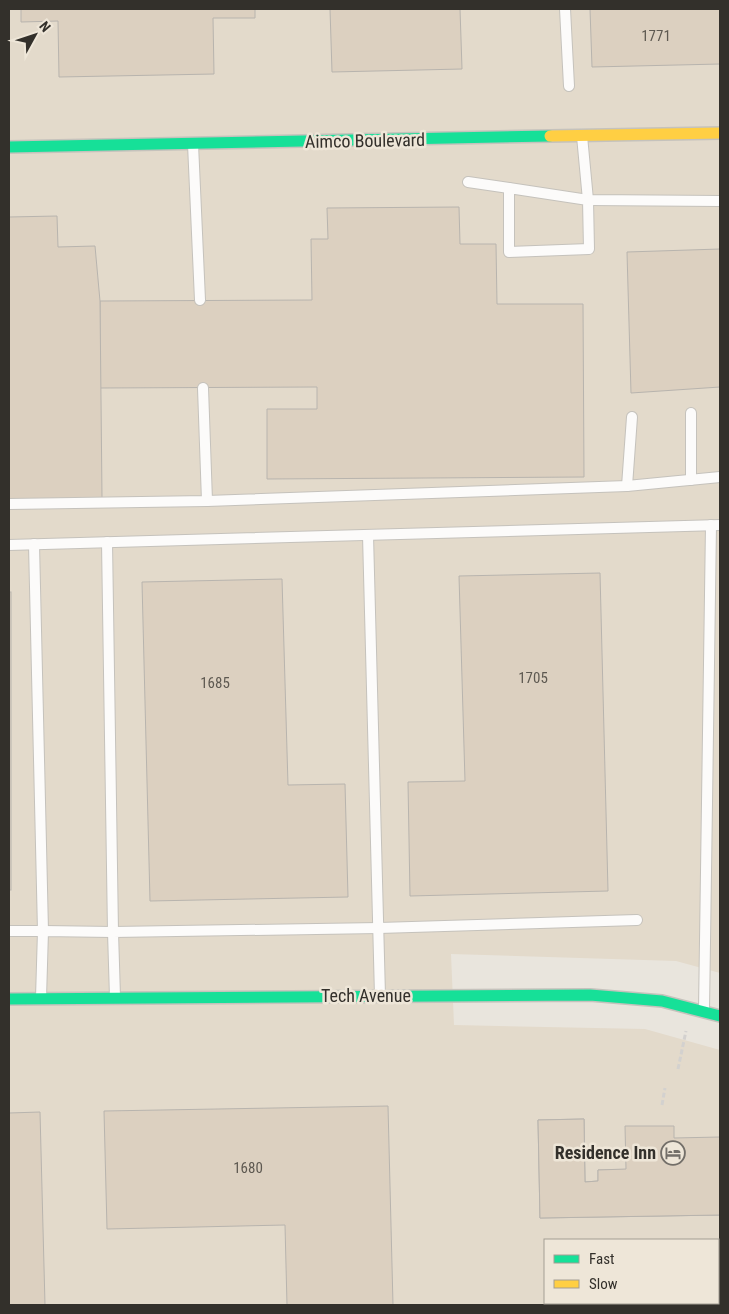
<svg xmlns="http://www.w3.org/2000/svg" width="729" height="1314" viewBox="0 0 729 1314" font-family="'Roboto Condensed',sans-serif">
<rect width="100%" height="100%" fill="#e9e5dd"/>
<path fill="#e3dacb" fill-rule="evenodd" d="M9,9H720V973L676,961L451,954L454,1025L645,1029L720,1050V1305H9ZM545,1240H718V1303H545Z"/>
<g fill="#dcd0c0" stroke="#b8b4ae">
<path d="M21,9H255V18H213L214,74L59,77L58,21L21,22Z"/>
<path d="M330,9H460L462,69L332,72Z"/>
<path d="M590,9H720V64L592,67Z"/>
<path d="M459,207L460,244H496L497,304H583L584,477L267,479V409H317V387L100,388V301L312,300L311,239H328L327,208Z"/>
<path d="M57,216L58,247L95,246L100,301L102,498L9,501V217Z"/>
<path d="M720,249V387L631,393L627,252Z"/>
<path d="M600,573L608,891L410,896L408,782L465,781L459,576Z"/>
<path d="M282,579L288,785L345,784L348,897L150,901L142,582Z"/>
<rect x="9" y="592" width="2" height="298"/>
<path d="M388,1106L393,1305H287L285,1225L107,1229L104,1111Z"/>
<path d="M40,1112L45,1305H9V1113Z"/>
<path d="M584,1119L585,1182L598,1181V1170L720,1168V1215L540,1218L538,1120Z"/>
<path d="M584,1119L585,1182L598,1181V1170L626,1169L625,1126H674V1138L720,1137V1215L540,1218L538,1120Z"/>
<path d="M625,1303H666L674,1305H624Z"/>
</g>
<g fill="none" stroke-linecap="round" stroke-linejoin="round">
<g stroke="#c5c2bc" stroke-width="12">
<g id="lane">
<path d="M565,9L569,86"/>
<path d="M582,136L588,200L720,201"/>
<path d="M193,144L200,300"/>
<path d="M468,182L509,188"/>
<path d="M509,188L588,200L589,249L509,252Z"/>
<path d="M691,413V480"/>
<path d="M627,486L632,417"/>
<path d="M207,501L627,486L720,477"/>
<path d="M9,504L207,501L203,388"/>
<path d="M368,535L380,996"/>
<path d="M9,545L720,525"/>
<path d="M9,931H43L34,544"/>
<path d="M115,997L113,932L379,928L637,920"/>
<path d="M41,998L43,931L113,932L107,542"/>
<path d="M704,1011L711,525"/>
</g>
</g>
<g stroke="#c5c2bc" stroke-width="14">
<g id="fast">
<path d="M9,147L550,136"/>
<path d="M9,999L590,995L662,1001L720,1016"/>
</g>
</g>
<g stroke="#c5c2bc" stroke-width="14">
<path id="slow" d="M550,136L720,133"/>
</g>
<g stroke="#d3d1cf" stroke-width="3" stroke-dasharray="5 2.5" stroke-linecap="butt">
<path d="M678,1069L686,1031"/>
<path d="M662,1105L665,1088"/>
</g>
<use href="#lane" stroke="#fcfbfa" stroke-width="10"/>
<use href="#fast" stroke="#16e098" stroke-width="11"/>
<use href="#slow" stroke="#ffcf43" stroke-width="11"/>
</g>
<defs>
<g id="hotel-ring" transform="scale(1.25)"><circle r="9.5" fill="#eee6d8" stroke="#736f69" stroke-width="1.5"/><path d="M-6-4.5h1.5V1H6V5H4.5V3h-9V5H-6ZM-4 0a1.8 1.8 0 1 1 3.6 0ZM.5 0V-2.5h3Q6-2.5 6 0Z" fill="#736f69"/></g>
</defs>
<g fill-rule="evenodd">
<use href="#hotel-ring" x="673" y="1153"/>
</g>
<g text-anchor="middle" stroke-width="5" stroke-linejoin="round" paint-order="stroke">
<g font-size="15" fill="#5e5951">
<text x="656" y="41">1771</text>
<text x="533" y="683">1705</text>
<text x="215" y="688">1685</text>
<text x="248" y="1173">1680</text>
</g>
<g font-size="18" fill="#33302b" stroke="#eee6d8">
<text transform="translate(365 141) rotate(-1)" y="6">Aimco Boulevard</text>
<text x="366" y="1002">Tech Avenue</text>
</g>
<g font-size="18" font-weight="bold" fill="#33302b" stroke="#eee6d8" text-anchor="end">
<text x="656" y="1159">Residence Inn</text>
</g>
</g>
<rect width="729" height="1314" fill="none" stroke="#33302b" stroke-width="20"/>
<rect x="544" y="1239" width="175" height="65" fill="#eee6d8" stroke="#a39d93"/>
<rect x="554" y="1255" width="25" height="8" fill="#16e098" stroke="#a39d93"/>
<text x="589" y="1264" font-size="15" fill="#33302b">Fast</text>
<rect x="554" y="1280" width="25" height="8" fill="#ffcf43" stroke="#a39d93"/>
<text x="589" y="1289" font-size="15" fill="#33302b">Slow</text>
<g transform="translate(35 35) rotate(50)" stroke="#eee6d8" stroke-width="4" paint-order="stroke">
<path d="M0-4L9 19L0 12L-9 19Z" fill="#33302b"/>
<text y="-8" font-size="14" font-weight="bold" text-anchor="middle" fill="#33302b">N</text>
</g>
</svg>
